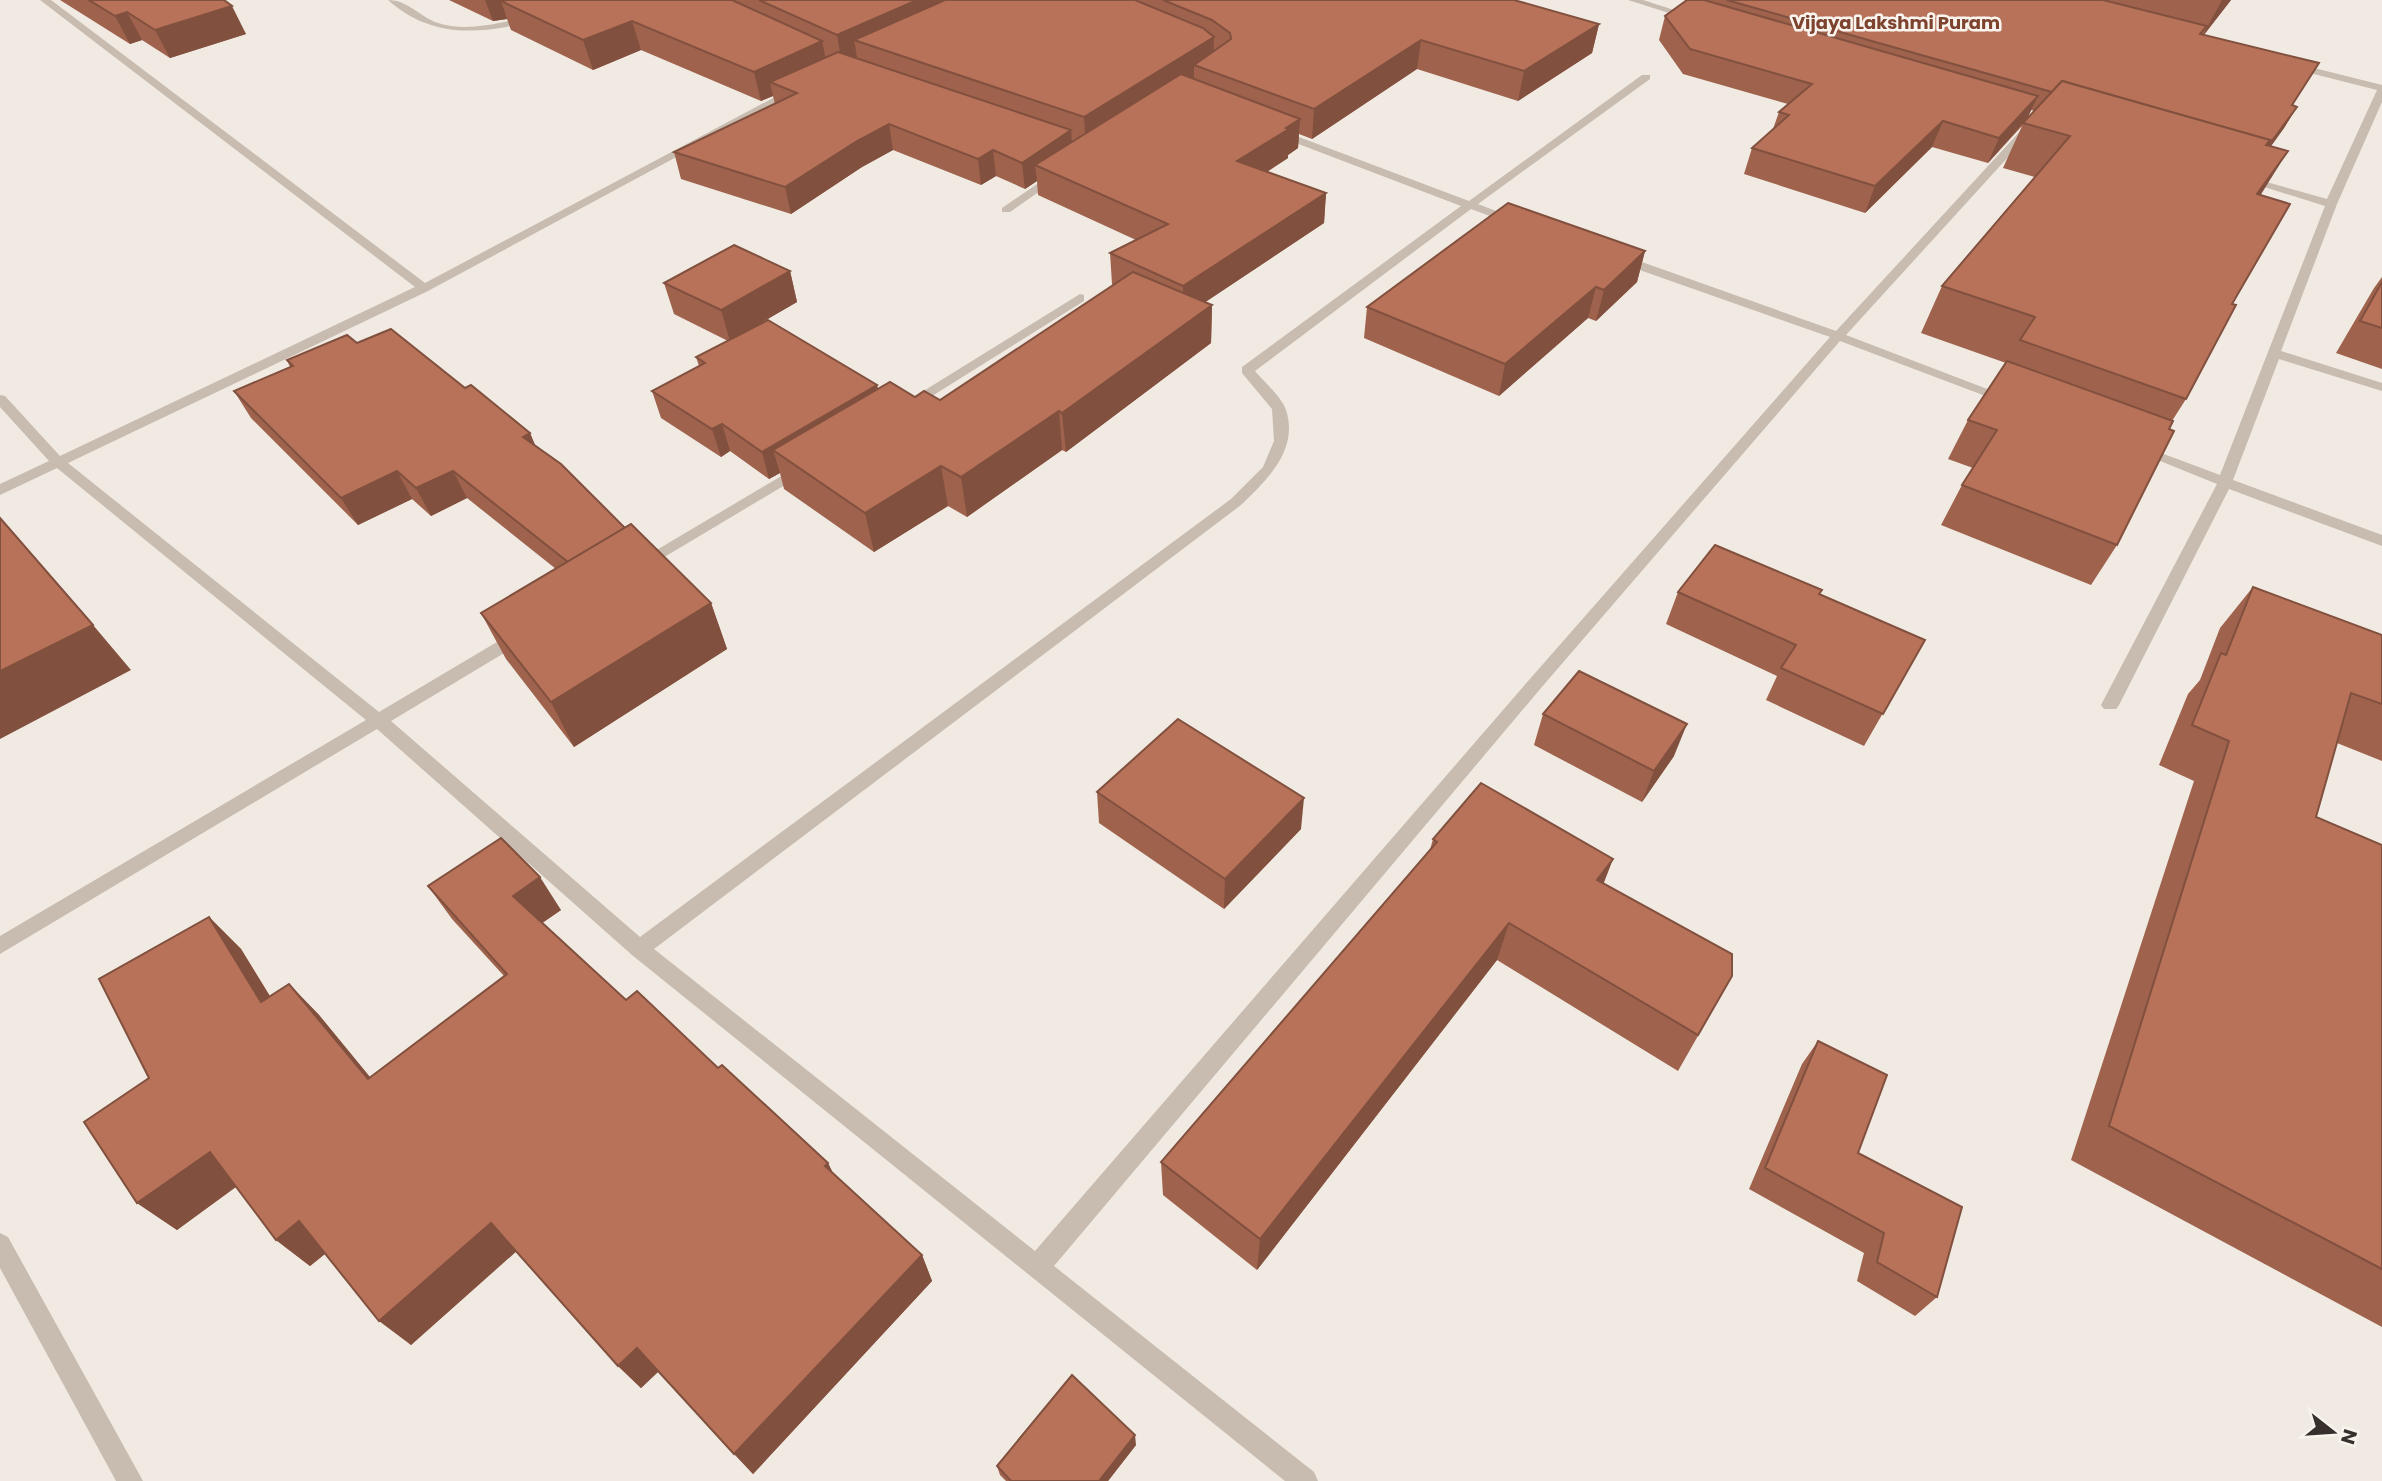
<svg xmlns="http://www.w3.org/2000/svg" width="2382" height="1481" viewBox="0 0 2382 1481" font-family="Poppins,sans-serif">
<rect width="100%" height="100%" fill="#f1eae2"/>
<g fill="none" stroke-linecap="round" stroke-linejoin="round">
<g fill="#c8bbaf" fill-rule="evenodd">
<path d="M40,0H51L425,283L790,89L799,91L428,291L68,463L379,712L514,632H526L528,636L526,640L391,721L640,937L1231,499L1263,467L1274,441L1272,409L1242,373V367L1461,206L1275,135V131H1283L1469,201L1642,75H1650V79L1478,204L1519,220V224H1511L1471,209L1255,371C1263,381 1282,397 1286,410C1299,450 1267,480 1241,505L654,949L1035,1251L1529,680L1830,337L1617,262V256H1625L1836,331L2023,128H2031V132L1846,335L2016,400L2009,404L2004,403L1840,341L1541,688L1054,1266L1314,1472L1318,1481H1285L632,955L377,729L0,954V936L366,720L57,468L0,495V484L49,461L0,407V395L5,396L60,456L415,287Z"/>
<path d="M388,0C408,0 420,17 438,23C467,33 503,22 532,16L537,19C528,24 516,25 506,27C461,35 423,31 388,0Z"/>
<path d="M1628,0H1643L1699,18L1691,20Z"/>
<path d="M2290,62L2382,85V102L2337,204L2281,351L2382,383V391L2279,359L2233,480L2382,535V546L2229,489L2119,705L2116,709H2104L2101,705L2217,484L2133,450L2135,447H2145L2220,475L2325,206L2239,179L2245,176L2327,199L2377,90L2286,67V63Z"/>
<path d="M1053,173L1063,175L1010,212H1002V208Z"/>
<path d="M1080,294L1084,295V301L913,408L908,409L901,405Z"/>
<path d="M800,465L807,470L805,473L646,568H636L633,564Z"/>
<path d="M0,1233L8,1237L143,1481H116L0,1268Z"/>
</g>
</g>
<g fill="#9e624d" fill-rule="evenodd">
<path d="M60,0H224L246,34L170,58L142,40L130,44Z"/>
<path d="M449,0H1514L1599,24L1592,53L1518,101L1417,69L1312,139L1299,134L1298,148L1288,155V158L1267,172L1326,193L1324,223L1205,302L1212,305L1211,343L1066,452L1062,450L967,517L948,506L874,552L784,489L780,473L769,479L730,451L721,457L661,418L652,391L699,366L696,357L728,341L674,314L664,283L790,271L797,302L754,327L877,385L878,389L915,397L940,400L1113,285L1112,284L1110,253L1136,240L1038,195L1037,181L1025,189L996,176L981,185L893,150L862,167L791,214L681,179L674,152L775,104L773,96L761,101L641,50L593,70L511,30L507,19L493,21Z"/>
<path d="M1687,0H2231L2204,35L2292,105L2297,107L2284,128L2271,146L2261,195L2232,304L2186,399L2172,421L2117,545L2091,585L1941,525L1962,485L1973,468L1948,459L1968,420L2006,363L1921,333L1942,286L2035,177L2003,168L2022,126L1988,163L1932,147L1865,213L1744,174L1752,148L1773,129L1779,112L1788,104L1683,74L1659,40L1665,16ZM2031,110L2035,111L2027,119Z"/>
<path d="M1645,251L1637,282L1596,321L1588,318L1499,396L1364,338L1367,307Z"/>
<path d="M2382,277V369L2336,353L2374,288Z"/>
<path d="M357,343L465,388L530,433L535,446L625,528L711,603L727,649L574,747L506,659L481,613L556,569L467,498L431,516L412,499L358,525L251,418L234,391L290,367L287,360Z"/>
<path d="M2253,587L2382,635V761L2337,743L2316,817L2382,845V1327L2071,1160L2194,781L2159,765L2188,694L2200,680L2220,628Z"/>
<path d="M1678,592L1820,595L1925,640L1864,746L1766,700L1777,676L1666,624Z"/>
<path d="M1543,714L1674,756L1642,802L1534,745Z"/>
<path d="M1097,792L1301,829L1224,909L1099,823Z"/>
<path d="M1433,839L1613,859L1603,883L1732,976L1678,1071L1497,960L1257,1270L1163,1195L1161,1162L1430,850Z"/>
<path d="M428,886L561,910L542,923L626,1000L718,1068L828,1163L834,1175L922,1255L932,1281L753,1474L659,1371L641,1388L618,1366L516,1251L411,1345L325,1254L310,1266L276,1240L236,1187L177,1230L137,1203L149,1078L209,917L241,949L270,996L289,984L319,1015L370,1077L504,976L452,919Z"/>
<path d="M1818,1041L1858,1153L1937,1297L1915,1316L1857,1281L1864,1253L1749,1189L1802,1064Z"/>
<path d="M1136,1445L1108,1481H1006L1000,1475L997,1466Z"/>
</g>
<g fill="#81503e">
<path d="M485,0H588L501,1L507,19L493,21Z"/>
<path d="M917,0H985L854,40L857,57L842,64L837,35Z"/>
<path d="M2222,0H2231L2202,37Z"/>
<path d="M232,6L246,34L170,58L155,30Z"/>
<path d="M127,12L142,40L130,44L115,16Z"/>
<path d="M632,21L641,50L593,70L583,40Z"/>
<path d="M1599,24L1592,53L1518,101L1524,71Z"/>
<path d="M1214,37L1213,66L1194,65V78L1086,147L1084,117Z"/>
<path d="M1421,40L1417,69L1312,139L1314,109Z"/>
<path d="M822,41L828,70L770,82L773,96L761,101L754,72Z"/>
<path d="M2038,96L2026,121L2023,123L1988,163L1999,138Z"/>
<path d="M2297,107L2284,128L2251,174L2264,152Z"/>
<path d="M1300,119L1298,148L1288,155V158L1236,191L1237,161Z"/>
<path d="M1943,121L1932,147L1865,213L1875,186Z"/>
<path d="M889,124L893,150L862,167L791,214L785,187L857,141Z"/>
<path d="M1071,130L1073,156L1035,165L1037,181L1025,189L1022,163Z"/>
<path d="M993,150L996,176L981,185L978,159Z"/>
<path d="M2288,151L2260,196L2257,194Z"/>
<path d="M1326,193L1324,223L1183,317V286Z"/>
<path d="M1645,251L1637,282L1596,321L1604,290Z"/>
<path d="M790,271L797,302L730,341L721,310Z"/>
<path d="M1596,287L1588,318L1499,396L1505,364Z"/>
<path d="M1212,305L1211,343L1066,452L1062,413Z"/>
<path d="M877,385L882,412L773,450L780,473L769,479L762,452Z"/>
<path d="M1059,411L1062,450L967,517L961,477Z"/>
<path d="M722,424L730,451L721,457L712,429Z"/>
<path d="M530,433L542,461L523,437Z"/>
<path d="M941,466L948,506L874,552L865,513Z"/>
<path d="M397,471L412,499L358,525L341,498Z"/>
<path d="M453,471L467,498L431,516L416,488Z"/>
<path d="M711,603L727,649L574,747L551,702Z"/>
<path d="M93,625L131,670L0,739V671Z"/>
<path d="M1687,724L1674,756L1642,802L1654,771Z"/>
<path d="M1304,798L1301,829L1224,909L1225,879Z"/>
<path d="M1613,859L1598,898L1597,880Z"/>
<path d="M540,877L561,910L535,928L513,896Z"/>
<path d="M209,917L241,949L292,1033L261,1002Z"/>
<path d="M1509,923L1497,960L1257,1270L1260,1239Z"/>
<path d="M289,984L319,1015L396,1109L368,1079Z"/>
<path d="M210,1152L245,1180L177,1230L137,1203Z"/>
<path d="M828,1163L841,1191L825,1166Z"/>
<path d="M299,1221L332,1248L310,1266L276,1240Z"/>
<path d="M491,1223L518,1250L411,1345L379,1321Z"/>
<path d="M922,1255L932,1281L753,1474L734,1454Z"/>
<path d="M637,1348L659,1371L641,1388L618,1366Z"/>
<path d="M1135,1435L1136,1445L1108,1481H1099Z"/>
</g>
<g fill="#b87259" stroke="#81503e" stroke-width="2">
<path d="M89,0H224L232,6L155,30L127,12L115,16Z"/>
<path d="M507,0H732L822,41L754,72L632,21L583,40L501,1Z"/>
<path d="M759,0H917L837,35Z"/>
<path d="M945,0H1135L1203,28L1214,37L1084,117L854,40Z"/>
<path d="M1163,0H1514L1599,24L1524,71L1421,40L1314,109L1194,65L1231,39L1230,33L1212,20Z"/>
<path d="M1687,0H1704L2038,96L1999,138L1943,121L1875,186L1752,148L1789,115L1779,112L1812,84L1690,49L1665,16Z"/>
<path d="M1727,0H2103L2207,26L2200,34L2319,63L2292,105L2297,107L2269,145H2267L2270,140L2062,81L2052,92Z"/>
<path d="M838,52L1071,130L1022,163L993,150L978,159L889,124L857,141L785,187L674,152L797,93L770,82Z"/>
<path d="M1181,74L1300,119L1286,128L1289,129L1237,161L1326,193L1183,286L1110,253L1168,224L1035,165Z"/>
<path d="M2062,81L2270,140L2266,145L2288,151L2257,194L2290,204L2232,304L2236,305L2186,399L2020,340L2035,317L1942,286L2070,136L2023,123Z"/>
<path d="M1508,203L1645,251L1604,290L1596,287L1505,364L1367,307Z"/>
<path d="M734,245L790,271L721,310L664,283Z"/>
<path d="M1133,272L1212,305L1062,413L1059,411L961,477L941,466L865,513L773,450L890,382L915,397L924,391L940,400Z"/>
<path d="M2382,282V328L2360,321Z"/>
<path d="M768,320L877,385L762,452L722,424L712,429L652,391L705,363L696,357Z"/>
<path d="M391,329L465,388L471,385L530,433L523,437L561,464L625,528L568,562L453,471L416,488L397,471L341,498L234,391L293,366L287,360L347,335L357,343Z"/>
<path d="M2007,361L2173,421L2169,429L2174,431L2117,545L1962,485L1997,430L1968,420Z"/>
<path d="M0,518L93,625L0,671Z"/>
<path d="M631,524L711,603L551,702L481,613Z"/>
<path d="M1715,545L1822,590L1819,594L1925,640L1883,714L1781,668L1796,645L1678,592Z"/>
<path d="M2253,587L2382,635V704L2351,693L2316,817L2382,845V1269L2109,1126L2229,741L2192,725L2221,653L2226,655Z"/>
<path d="M1579,671L1687,724L1654,771L1543,714Z"/>
<path d="M1178,719L1304,798L1225,879L1097,792Z"/>
<path d="M1481,783L1613,859L1597,880L1732,954V976L1698,1035L1509,923L1260,1239L1161,1162L1437,842L1433,839Z"/>
<path d="M501,838L540,877L513,896L626,1000L637,991L718,1068L722,1065L828,1163L825,1166L922,1255L734,1454L637,1348L618,1366L491,1223L379,1321L299,1221L276,1240L210,1152L137,1203L84,1122L149,1078L99,979L209,917L261,1002L289,984L368,1079L507,974L428,886Z"/>
<path d="M1818,1041L1887,1075L1858,1153L1962,1207L1937,1297L1877,1262L1884,1233L1765,1168Z"/>
<path d="M1072,1375L1135,1435L1099,1481H1011L997,1466Z"/>
</g>
<g text-anchor="middle" stroke-width="5" stroke-linejoin="round" paint-order="stroke">
<g font-size="18" font-weight="bold" fill="#7d432f" stroke="#f9f4ee">
<text x="1896" y="29">Vijaya Lakshmi Puram</text>
</g>
</g>
<g transform="translate(2333 1432) rotate(107)" stroke="#f9f4ee" stroke-width="5" paint-order="stroke">
<path d="M0-5L12 26L0 18L-12 26Z" fill="#38302c"/>
<text y="-10" font-size="19" font-weight="bold" text-anchor="middle" fill="#38302c">N</text>
</g>
</svg>
